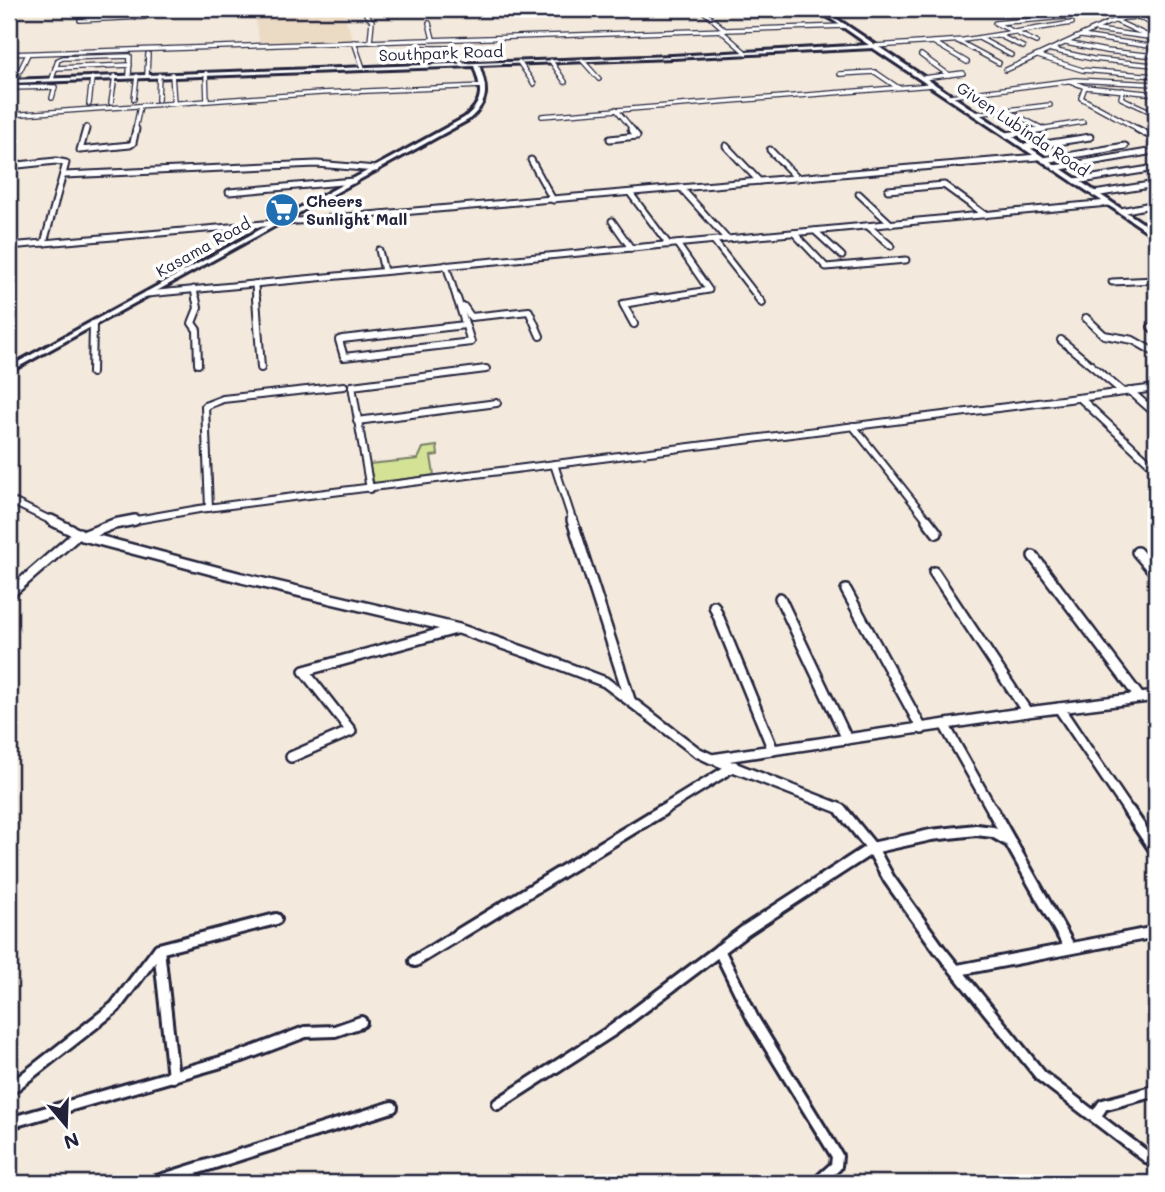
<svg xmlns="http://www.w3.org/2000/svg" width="1165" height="1192" viewBox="0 0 1165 1192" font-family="Mali,sans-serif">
<rect width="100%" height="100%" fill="#f3e9dc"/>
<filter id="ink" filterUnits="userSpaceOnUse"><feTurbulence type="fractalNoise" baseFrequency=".0143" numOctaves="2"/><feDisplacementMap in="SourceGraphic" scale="14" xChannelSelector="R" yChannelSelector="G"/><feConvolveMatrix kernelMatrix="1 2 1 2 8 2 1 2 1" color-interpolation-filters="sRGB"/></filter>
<g filter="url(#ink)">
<path fill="#ebdac4" d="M343,12L354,42L260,45L255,16Z"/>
<path fill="#d3e295" stroke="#7a8268" stroke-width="2" d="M437,446L438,455L431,456L434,475L374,484L369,464L418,459L423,448Z"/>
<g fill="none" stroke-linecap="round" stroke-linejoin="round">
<g stroke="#22223b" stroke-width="6">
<g id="street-far4">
<path d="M234,9L235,14"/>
<path d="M701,9L725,30"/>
<path d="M1103,9L1114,13L1156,10"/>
<path d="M92,12L146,9"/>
<path d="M366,14L372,21L370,42"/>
<path d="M1140,18L1156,25"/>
<path d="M80,20L145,17L146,9"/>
<path d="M1116,21L1146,35"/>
<path d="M429,23L433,39"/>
<path d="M720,30L746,53"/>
<path d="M1097,30L1156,38"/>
<path d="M998,35L1023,47"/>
<path d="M1081,36L1156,47"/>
<path d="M979,38L1011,55"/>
<path d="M958,41L999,63"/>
<path d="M354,42L363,68"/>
<path d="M933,42L967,62"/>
<path d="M1036,42L995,23L1099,14"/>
<path d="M1066,43L1106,51L1156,56"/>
<path d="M875,46L964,40L1072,23"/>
<path d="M421,48H451L462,64"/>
<path d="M1052,50L1093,59L1153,65"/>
<path d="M9,54L845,26"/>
<path d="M921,55L949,75"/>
<path d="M1038,56L1082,70L1156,76"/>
<path d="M582,60L599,79"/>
<path d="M551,61L565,82"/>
<path d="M519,62L534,84"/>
<path d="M55,68L130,65"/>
<path d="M1006,70L1108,23L1123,18L1156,16"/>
<path d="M206,73L207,101"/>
<path d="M172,74L174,103"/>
<path d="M840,74L875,72L897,87"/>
<path d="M147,75L148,54"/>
<path d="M923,78L963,73"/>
<path d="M52,79L58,60L63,58L130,56L129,76"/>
<path d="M15,81L28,54"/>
<path d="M1070,81L1085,87L1156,94"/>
<path d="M1085,87L1081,98L1140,130"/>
<path d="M9,88L55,87L52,98"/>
<path d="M1123,90L1121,98L1156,114"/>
<path d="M950,96L1075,80L1156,84"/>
<path d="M134,99L137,76"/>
<path d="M158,100L159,75"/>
<path d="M111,103L115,76"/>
<path d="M89,104L92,78"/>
<path d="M616,109L633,130"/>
<path d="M1006,110L1043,129"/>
<path d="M975,114L1050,105"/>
<path d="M9,115L321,93L483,86"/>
<path d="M542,116L933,85"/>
<path d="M86,130L87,127"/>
<path d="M135,130L140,106"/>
<path d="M1034,130L1083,122"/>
</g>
</g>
<g stroke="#22223b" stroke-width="9">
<g id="street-far3">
<path d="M86,129L80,150L130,145L133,143L136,129"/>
<path d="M1137,129L1156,139"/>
<path d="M1007,135L1044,129"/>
<path d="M610,139L637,136L631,129"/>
<path d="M726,146L759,181"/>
<path d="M1025,147L1090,137"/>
<path d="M770,150L797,178"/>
<path d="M531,160L553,200"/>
<path d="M1044,160L1125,146"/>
<path d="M9,166L56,161L66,163L44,243"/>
<path d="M1055,168L1148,152"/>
<path d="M64,175L317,164L376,169"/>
<path d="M1075,181L1156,168"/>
<path d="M681,188L727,239"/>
<path d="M888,190L944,185L985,215"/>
<path d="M229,192L353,181"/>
<path d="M630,193L669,245"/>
<path d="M859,194L891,224"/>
<path d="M1094,194L1156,184"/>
<path d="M1121,211L1156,204"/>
<path d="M612,221L631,248"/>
<path d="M868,226L891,246"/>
<path d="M1146,228L1156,226"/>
<path d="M815,231L842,256"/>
<path d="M794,233L826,267L906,260"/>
<path d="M714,241L760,300"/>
<path d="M9,246L1038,157"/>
<path d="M379,250L384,271"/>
<path d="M446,265L457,300"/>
<path d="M1112,282L1156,280"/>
<path d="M255,284L256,300"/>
<path d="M194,289L196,300"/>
<path d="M147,294L1108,203"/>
<path d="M647,300L709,290L677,244"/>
</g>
</g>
<g stroke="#22223b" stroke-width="10">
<g id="street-far2">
<path d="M196,298L198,308L192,323L197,330L198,364"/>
<path d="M256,298L261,368"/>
<path d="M457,298L471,342L344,357L339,340L342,339L465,325"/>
<path d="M758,298L762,303"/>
<path d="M464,307L471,317L529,311L540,336"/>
<path d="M1086,318L1104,335L1133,340L1156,353"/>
<path d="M634,324L623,304L658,298"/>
<path d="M1156,325L1151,327L1156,332"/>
<path d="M1061,340L1123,392"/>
<path d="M92,373L93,324"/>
<path d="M1130,391L1156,414"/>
<path d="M1080,398L1156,469"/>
<path d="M357,421L497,403"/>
<path d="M853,426L929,522"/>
<path d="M554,464L573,522"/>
<path d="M370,489L352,386L486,369"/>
<path d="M9,500L54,522"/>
<path d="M209,508L205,406L223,399L344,386"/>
<path d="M125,522L199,509L1156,388"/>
</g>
</g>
<g stroke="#22223b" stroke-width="14">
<g id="street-far1">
<path d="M51,520L83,536L242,578L459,629L537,656L605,682L697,752L712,759L1027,712L1156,696"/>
<path d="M572,520L630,700"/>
<path d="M927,520L937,533"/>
<path d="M83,536L114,524L135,520"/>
<path d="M1137,552L1156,574"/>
<path d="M1033,556L1140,698"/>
<path d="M934,572L1027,712"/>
<path d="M846,590L922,729"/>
<path d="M9,594L79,533"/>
<path d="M780,598L847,739"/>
<path d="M714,606L773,750"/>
<path d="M1059,708L1130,813"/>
<path d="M945,726L994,813"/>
<path d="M291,757L351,731L304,671L456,629"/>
<path d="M718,761L841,809L844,813"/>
<path d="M658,813L734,766"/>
</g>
</g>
<g stroke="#22223b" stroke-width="16">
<g id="street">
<path d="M842,811L872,848L889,879L939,949L1041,1076L1156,1164"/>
<path d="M993,811L1070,948"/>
<path d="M1129,811L1156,851"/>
<path d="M159,949L173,1077"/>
<path d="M719,950L753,1019L837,1156L836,1166L817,1183"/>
<path d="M415,961L661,811"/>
<path d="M958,970L1156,932"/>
<path d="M9,1090L115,1007L159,949L276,919"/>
<path d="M498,1104L613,1030L746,930L872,848L931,835L976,830L993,832L1007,840"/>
<path d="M1095,1117L1103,1105L1156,1091"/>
<path d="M9,1123L242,1056L305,1032L335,1031L361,1022"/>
<path d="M151,1183L392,1107"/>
</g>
</g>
<g stroke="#22223b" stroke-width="6">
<path id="secondary" d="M817,9H822L1156,232V237L873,48L672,58L479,65C488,90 489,102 468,120L9,372V367L464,118C485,101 482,89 474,66L9,83V80L672,56L869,45Z"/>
</g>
<use href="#street-far4" stroke="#fff" stroke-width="3.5"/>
<use href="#street-far3" stroke="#fff" stroke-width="5"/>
<use href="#street-far2" stroke="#fff" stroke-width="6"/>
<use href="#street-far1" stroke="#fff" stroke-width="9"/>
<use href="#street" stroke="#fff" stroke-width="10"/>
<use href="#secondary" fill="#fff" fill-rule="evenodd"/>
</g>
</g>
<defs>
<g id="supermarket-disc" transform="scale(1.75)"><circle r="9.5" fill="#1f6fb2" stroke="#fff"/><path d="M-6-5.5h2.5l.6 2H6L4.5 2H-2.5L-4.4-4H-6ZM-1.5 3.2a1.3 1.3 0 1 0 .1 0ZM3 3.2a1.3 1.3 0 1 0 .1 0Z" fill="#fff"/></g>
</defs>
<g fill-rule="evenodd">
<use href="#supermarket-disc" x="282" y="210"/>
</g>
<g text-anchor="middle" stroke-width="7" stroke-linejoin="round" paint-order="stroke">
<g font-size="16" fill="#22223b" stroke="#fff">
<text transform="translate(441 53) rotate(-2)" y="6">Southpark Road</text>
<text transform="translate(1023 129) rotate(34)" y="6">Given Lubinda Road</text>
<text transform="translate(203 247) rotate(-29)" y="6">Kasama Road</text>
</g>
<g font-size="16" font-weight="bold" fill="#22223b" stroke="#fff" text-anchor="start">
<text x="306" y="207">Cheers<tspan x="306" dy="18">Sunlight Mall</tspan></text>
</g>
</g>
<rect width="1165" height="1192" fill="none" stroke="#fff" stroke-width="35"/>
<rect x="18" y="18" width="1130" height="1157" fill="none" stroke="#22223b" stroke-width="2.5" filter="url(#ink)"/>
<g transform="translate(66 1125) rotate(161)" stroke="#ffffff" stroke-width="5" paint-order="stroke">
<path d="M0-5L12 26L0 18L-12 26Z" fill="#22223b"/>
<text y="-10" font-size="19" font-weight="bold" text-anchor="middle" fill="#22223b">N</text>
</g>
</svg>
